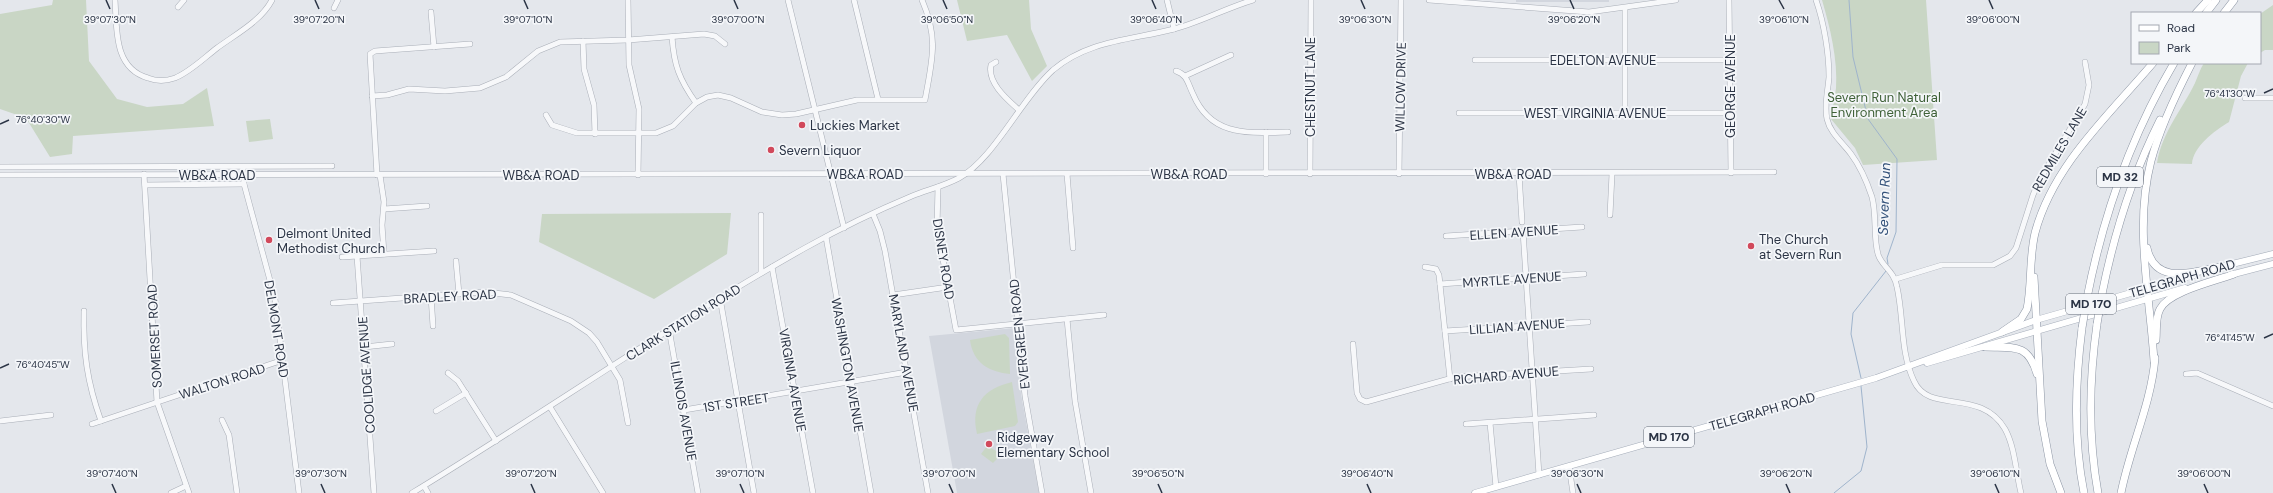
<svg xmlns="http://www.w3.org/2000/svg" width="2273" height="493" viewBox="0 0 2273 493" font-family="'DM Sans',sans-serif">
<rect width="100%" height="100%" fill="#e4e7ec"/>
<g fill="#d2d6de">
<rect x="1516" y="0" width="93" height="2"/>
<path d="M1015,328L1021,394L1039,493H957L929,336Z"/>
</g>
<g fill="#c9d6c5">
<path d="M53,0H86L89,61L117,99L147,107L183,104L207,88L214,126L73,136L72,154L50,157L26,118L0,109V14L52,5Z"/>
<path d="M957,0H1029L1031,29L1047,66L1032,81L1007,35L967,41Z"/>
<path d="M1822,0H1926L1937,160L1863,165L1855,148L1831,119C1832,108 1835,99 1836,88C1838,60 1830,27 1822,0Z"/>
<path d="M2273,5V50H2265L2260,53V14Z"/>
<path d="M2204,63H2248L2241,76L2229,122C2214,131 2193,147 2192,164L2157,163C2162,132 2182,110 2195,83C2198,76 2200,69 2204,63Z"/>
<path d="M270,119L273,139L249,142L246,121Z"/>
<path d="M731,213L727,254L654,299L539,242L542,214Z"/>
<path d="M1005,334L1009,338L1010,374C989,372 973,363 970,340Z"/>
<path d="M1012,382L1018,422L1015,426L977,434C970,404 984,389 1012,382Z"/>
<path d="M987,446L1002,454L993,463L981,454Z"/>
</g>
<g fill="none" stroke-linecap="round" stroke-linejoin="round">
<g stroke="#9fb4cc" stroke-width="1">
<path d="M1849,0L1853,57L1868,119L1897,159L1896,232L1887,258L1888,264"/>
<path d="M1861,378L1851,334L1853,313L1886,271"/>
<path d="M1834,493L1861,471L1867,447L1861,386"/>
</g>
<g stroke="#a9aeb7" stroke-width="6">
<g id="minor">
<path d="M115,0C117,28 113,68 148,78C156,81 166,81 175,78C190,72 204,58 217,48C236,34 261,21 272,0"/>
<path d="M628,0L629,65L639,109L638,175"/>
<path d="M788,0L844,228"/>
<path d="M854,0L878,99"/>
<path d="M1167,0L1174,29"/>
<path d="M1429,0L1589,12L1676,0"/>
<path d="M1729,0L1731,173"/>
<path d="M1816,0C1824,23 1829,53 1829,77C1828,91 1824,105 1827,119C1830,133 1843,143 1851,154C1860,166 1867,182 1872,197C1877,216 1873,237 1878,254C1881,266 1894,270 1897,287C1904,318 1900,352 1914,381C1929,415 1980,387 2005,429C2015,447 2016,473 2021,493"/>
<path d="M178,7L184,0"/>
<path d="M334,8L338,0"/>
<path d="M1625,9V113"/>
<path d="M431,12L434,47"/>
<path d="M672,37C674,65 679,79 696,103"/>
<path d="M583,41L584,69L594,105L595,134"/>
<path d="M1475,60H1730"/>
<path d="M996,62L991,65C987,83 1008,100 1019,110"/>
<path d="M1176,71C1187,74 1188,84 1193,94C1211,137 1248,133 1288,132"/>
<path d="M1185,76L1231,55"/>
<path d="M372,96L387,95L409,89L445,91L480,88L506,77L538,51L560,42L628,40L704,34L715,36L725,44"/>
<path d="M2245,98H2273"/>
<path d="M1459,113H1731"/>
<path d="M546,115L552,125L577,133H656L673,126L696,103L707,97L718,95L731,98L762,112L782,115L796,114L857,100H925C932,60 939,39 922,0"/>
<path d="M1266,132V174"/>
<path d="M0,167L332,166"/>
<path d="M243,167L244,184L275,299L299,493"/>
<path d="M144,174L157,402L189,493"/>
<path d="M1003,174L1025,396L1042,493"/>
<path d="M1067,174L1073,248"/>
<path d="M1310,174L1311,0"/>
<path d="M1399,174L1401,0"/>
<path d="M1519,174L1522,222"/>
<path d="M0,175L1774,172"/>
<path d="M377,175L370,54L375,51L470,44"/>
<path d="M380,175L384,202L382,225L384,254"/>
<path d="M145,185L244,184"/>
<path d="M938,187L937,227L956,330L1104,315"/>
<path d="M384,209L427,206"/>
<path d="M873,214L880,231L885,251L928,493"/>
<path d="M761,215V273"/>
<path d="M1610,215L1612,174"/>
<path d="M1523,231L1539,475"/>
<path d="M1446,236L1582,227"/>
<path d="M826,237L871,493"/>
<path d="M357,256L374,493"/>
<path d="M342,257L434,251"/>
<path d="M456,261L459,294"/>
<path d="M772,267L813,493"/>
<path d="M1425,267L1436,269L1439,275L1450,379"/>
<path d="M1896,279L1942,265H1993L2010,256L2016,248L2033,195L2039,181L2085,104L2089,85L2085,62"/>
<path d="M1440,284L1584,274"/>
<path d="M893,295L948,287"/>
<path d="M431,296L433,326"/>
<path d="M720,298L754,493"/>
<path d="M333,303L485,292L511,295L571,321L589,333L597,342L620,380L628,423"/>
<path d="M84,311C83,352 87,382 101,421"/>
<path d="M1067,319L1075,401L1091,493"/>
<path d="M669,329L698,493"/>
<path d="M1445,331L1588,322"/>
<path d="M1353,344L1357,393L1360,399L1366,402L1456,377L1591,369"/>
<path d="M364,347L392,344"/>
<path d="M448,373L458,381L496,441"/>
<path d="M2186,374L2197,373L2273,406"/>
<path d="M550,407L603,493"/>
<path d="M684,410L907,372"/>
<path d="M436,411L466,393"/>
<path d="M222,420L229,435L237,493"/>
<path d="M0,421L51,415"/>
<path d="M1490,423L1496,487"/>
<path d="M92,424L283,360"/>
<path d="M1466,424L1594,415"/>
<path d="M1569,466L1573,493"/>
<path d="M424,486L428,493"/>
<path d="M171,493L186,486"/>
<path d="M412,493C544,413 670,324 805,248C839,229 876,211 912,196C927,190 944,186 959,178C994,159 1021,99 1053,70C1088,40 1132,40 1174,29C1201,22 1226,8 1253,0"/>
</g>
</g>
<g stroke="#a3abb8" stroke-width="7">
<g id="major">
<path d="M2216,268L2273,254"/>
<path d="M2230,275L2273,264"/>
<path d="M1927,363L2185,288"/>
<path d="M1475,493L1876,378L2036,320L2194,275"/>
</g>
</g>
<g stroke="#8b94a3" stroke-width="8">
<g id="highway">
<path d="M2196,13L2208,0"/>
<path d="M2206,13L2216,0"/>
<path d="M2224,13L2234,0"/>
<path d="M2147,248C2155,286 2193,272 2220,267"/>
<path d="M2034,277L2042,421L2050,464L2061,493"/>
<path d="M2102,294C2114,234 2133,174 2160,120"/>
<path d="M2087,298C2103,216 2131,136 2174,63"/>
<path d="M2097,324C2089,380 2088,437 2098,493"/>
<path d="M2082,328C2075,383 2073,438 2084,493"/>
<path d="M2002,332L2021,319L2027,309C2032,284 2029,258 2035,233C2053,165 2109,115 2153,63"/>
<path d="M2156,340C2157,330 2155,318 2160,309C2169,291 2216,281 2234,274"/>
<path d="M1985,347C2012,348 2028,342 2037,374"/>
<path d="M2154,361C2150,295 2134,227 2151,161C2160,127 2176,94 2192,63"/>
<path d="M2121,493C2130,447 2151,405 2155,358"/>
</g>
</g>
<use href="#minor" stroke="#f7f8fa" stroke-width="5"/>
<use href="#major" stroke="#fff" stroke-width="6"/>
<use href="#highway" stroke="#fff" stroke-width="7"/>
<g stroke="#8b94a3" stroke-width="8" stroke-linecap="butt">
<g id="highway-bridge">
<path d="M2097,324L2102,294"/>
<path d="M2082,328L2087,298"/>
</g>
</g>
<use href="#highway-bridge" stroke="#fff" stroke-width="7"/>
</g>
<path fill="none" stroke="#2b3445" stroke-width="1.5" d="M106,0L110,9M315,0L319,9M524,0L528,9M734,0L738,9M943,0L947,9M1152,0L1156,9M1361,0L1365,9M1570,0L1574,9M1779,0L1784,9M1989,0L1993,9M2264,93L2273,89M0,124L9,120M2264,338L2273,334M0,368L9,364M112,484L116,493M321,484L325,493M531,484L535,493M740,484L744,493M949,484L953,493M1158,484L1162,493M1367,484L1371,493M1577,484L1581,493M1786,484L1790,493M1995,484L1999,493M2204,484L2208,493"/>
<g fill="#d1495b" stroke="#f4f6f9" stroke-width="1.5">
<circle cx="802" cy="125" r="4"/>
<circle cx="771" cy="150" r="4"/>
<circle cx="269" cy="240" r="4"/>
<circle cx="1751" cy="246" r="4"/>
<circle cx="989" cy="444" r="4"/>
</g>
<g text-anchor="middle" stroke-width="3.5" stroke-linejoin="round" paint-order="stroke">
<g fill="#f4f6f9" stroke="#676e7b" stroke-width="1">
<rect x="2097" y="167" width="46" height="20" rx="3"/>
<rect x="2066" y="294" width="50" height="20" rx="3"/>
<rect x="1644" y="427" width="50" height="20" rx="3"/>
</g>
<g font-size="12" font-weight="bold" fill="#2b3445">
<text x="2120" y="181">MD 32</text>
<text x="2091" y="308">MD 170</text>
<text x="1669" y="441">MD 170</text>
</g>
<g font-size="13" fill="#2b3445" stroke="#f4f6f9">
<text x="1603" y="65">EDELTON AVENUE</text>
<text transform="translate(1730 86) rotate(-90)" y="5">GEORGE AVENUE</text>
<text transform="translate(1310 87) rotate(-90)" y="5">CHESTNUT LANE</text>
<text transform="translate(1400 87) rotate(-89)" y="5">WILLOW DRIVE</text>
<text x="1595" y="118">WEST VIRGINIA AVENUE</text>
<text transform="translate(2059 149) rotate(-60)" y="5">REDMILES LANE</text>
<text x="865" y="179">WB&amp;A ROAD</text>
<text x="1189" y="179">WB&amp;A ROAD</text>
<text x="1513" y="179">WB&amp;A ROAD</text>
<text x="217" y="180">WB&amp;A ROAD</text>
<text x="541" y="180">WB&amp;A ROAD</text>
<text transform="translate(1514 232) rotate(-4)" y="5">ELLEN AVENUE</text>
<text transform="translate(944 259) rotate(81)" y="5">DISNEY ROAD</text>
<text transform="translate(2182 278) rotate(-16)" y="5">TELEGRAPH ROAD</text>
<text transform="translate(1512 279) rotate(-4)" y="5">MYRTLE AVENUE</text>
<text transform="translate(450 296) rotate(-3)" y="5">BRADLEY ROAD</text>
<text transform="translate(683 322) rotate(-32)" y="5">CLARK STATION ROAD</text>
<text transform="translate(1517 326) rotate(-4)" y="5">LILLIAN AVENUE</text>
<text transform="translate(277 329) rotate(81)" y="5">DELMONT ROAD</text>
<text transform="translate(1019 334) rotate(-96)" y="5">EVERGREEN ROAD</text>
<text transform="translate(154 336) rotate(-93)" y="5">SOMERSET ROAD</text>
<text transform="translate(904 353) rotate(80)" y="5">MARYLAND AVENUE</text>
<text transform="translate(848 365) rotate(80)" y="5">WASHINGTON AVENUE</text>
<text transform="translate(366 375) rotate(-94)" y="5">COOLIDGE AVENUE</text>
<text transform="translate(1506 375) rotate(-5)" y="5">RICHARD AVENUE</text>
<text transform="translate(793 380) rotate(80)" y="5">VIRGINIA AVENUE</text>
<text transform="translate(222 381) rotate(-18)" y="5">WALTON ROAD</text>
<text transform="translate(736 402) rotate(-9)" y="5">1ST STREET</text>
<text transform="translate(684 411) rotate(80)" y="5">ILLINOIS AVENUE</text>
<text transform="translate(1762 411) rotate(-16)" y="5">TELEGRAPH ROAD</text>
</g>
<g font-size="13" fill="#3f6138" stroke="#f4f6f9">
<text x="1884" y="102">Severn Run Natural<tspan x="1884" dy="15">Environment Area</tspan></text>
</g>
<g font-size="13" fill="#2b3445" stroke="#f4f6f9" text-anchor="start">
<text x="810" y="130">Luckies Market</text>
<text x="779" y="155">Severn Liquor</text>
<text x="277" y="238">Delmont United<tspan x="277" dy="15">Methodist Church</tspan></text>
<text x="1759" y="244">The Church<tspan x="1759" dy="15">at Severn Run</tspan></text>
<text x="997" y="442">Ridgeway<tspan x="997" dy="15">Elementary School</tspan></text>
</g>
<g font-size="14" font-style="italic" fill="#34527a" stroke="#f4f6f9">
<text transform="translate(1884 199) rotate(-88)" y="5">Severn Run</text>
</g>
</g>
<g font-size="10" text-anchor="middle" fill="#2b3445" stroke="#f4f6f9" stroke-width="3.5" stroke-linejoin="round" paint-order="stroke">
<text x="110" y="23">39°07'30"N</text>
<text x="319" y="23">39°07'20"N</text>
<text x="528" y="23">39°07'10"N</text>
<text x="738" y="23">39°07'00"N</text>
<text x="1156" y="23">39°06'40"N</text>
<text x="1574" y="23">39°06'20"N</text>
<text x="947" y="23">39°06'50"N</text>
<text x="1365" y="23">39°06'30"N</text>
<text x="1784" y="23">39°06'10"N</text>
<text x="1993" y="23">39°06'00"N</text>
<text x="2230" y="97">76°41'30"W</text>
<text x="43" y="123">76°40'30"W</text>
<text x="2230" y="341">76°41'45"W</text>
<text x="43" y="368">76°40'45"W</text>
<text x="112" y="477">39°07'40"N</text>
<text x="321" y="477">39°07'30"N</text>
<text x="531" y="477">39°07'20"N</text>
<text x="740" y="477">39°07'10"N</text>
<text x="949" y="477">39°07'00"N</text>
<text x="1158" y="477">39°06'50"N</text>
<text x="1367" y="477">39°06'40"N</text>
<text x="1577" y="477">39°06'30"N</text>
<text x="1786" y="477">39°06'20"N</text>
<text x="1995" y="477">39°06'10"N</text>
<text x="2204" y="477">39°06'00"N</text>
</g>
<rect x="2131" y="12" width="130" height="52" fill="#f4f6f9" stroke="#a4a8b1"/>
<rect x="2139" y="25" width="20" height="6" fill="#ffffff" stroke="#a4a8b1"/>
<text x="2167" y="32" font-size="12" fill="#2b3445">Road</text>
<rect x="2139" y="42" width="20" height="12" fill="#c9d6c5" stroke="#a4a8b1"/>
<text x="2167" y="52" font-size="12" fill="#2b3445">Park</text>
</svg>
